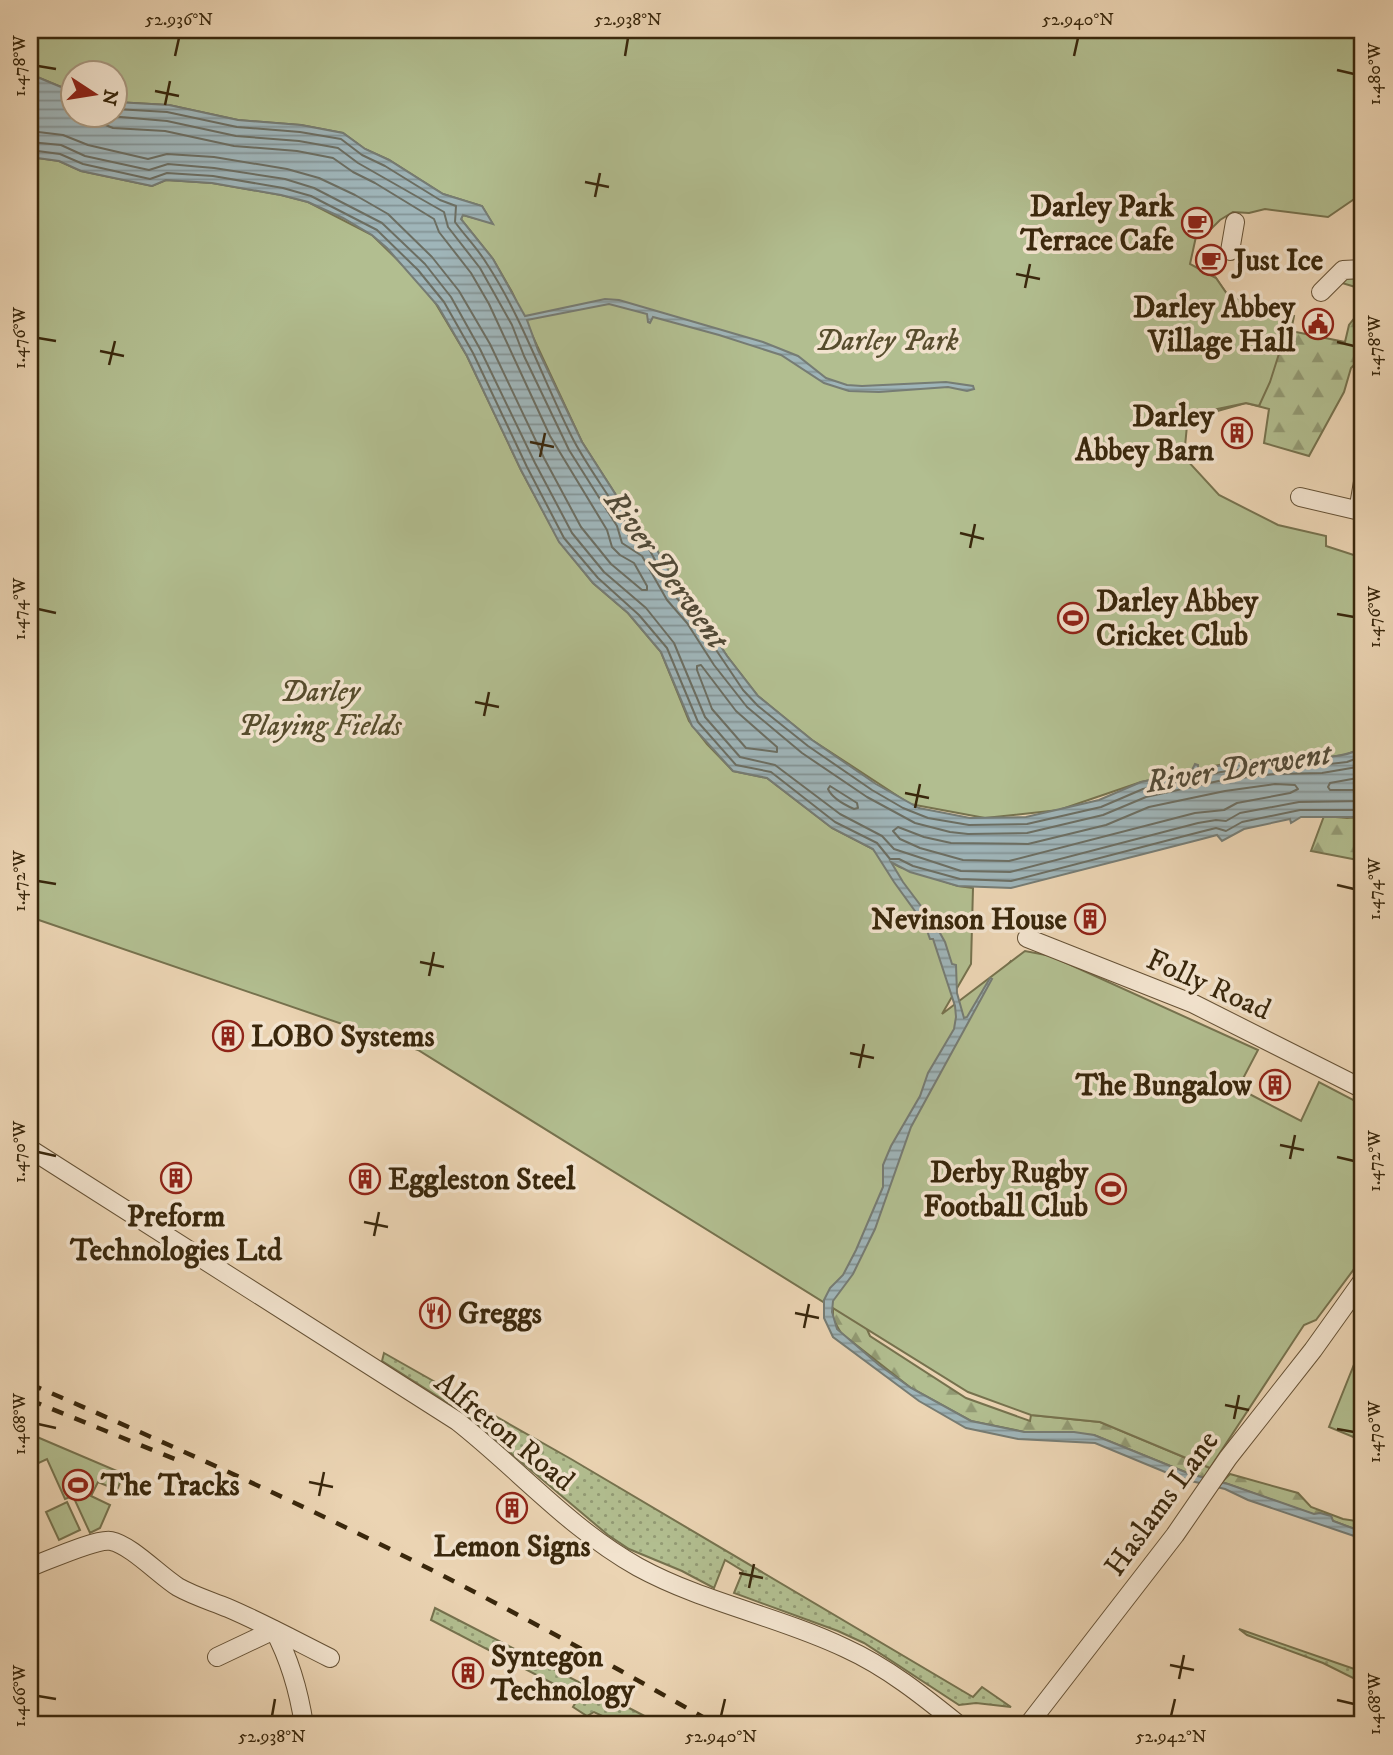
<svg xmlns="http://www.w3.org/2000/svg" width="1393" height="1755" viewBox="0 0 1393 1755" font-family="'IM FELL DW Pica',serif">
<defs>
<pattern id="grass-dots" width="8" height="8" patternUnits="userSpaceOnUse" patternTransform="scale(1.75)"><rect width="8" height="8" fill="#b2be90"/><path d="M2 2h.1M6 6h.1" fill="none" stroke="#929a74" stroke-width="1.8" stroke-linecap="round"/></pattern>
<pattern id="forest-firs" width="22" height="20" patternUnits="userSpaceOnUse" patternTransform="scale(1.75)"><rect width="22" height="20" fill="#b2be90"/><path d="M5 1l3.5 6h-7zM16 11l3.5 6h-7z" fill="#929a74"/></pattern>
<pattern id="water-rules" width="6" height="5" patternUnits="userSpaceOnUse" patternTransform="scale(1.75)"><rect width="6" height="5" fill="#9fb5b9"/><path d="M0 2.5h6" fill="none" stroke="#839395"/></pattern>
</defs>
<rect width="100%" height="100%" fill="#ebd4b3"/>
<filter id="stains"><feTurbulence type="fractalNoise" baseFrequency=".00286" numOctaves="4"/><feColorMatrix values="0 0 0 0 .2 0 0 0 0 .09 0 0 0 0 .02 0 0 0 .5 -.17"/></filter>
<radialGradient id="worn" r=".72"><stop offset=".6" stop-color="#630" stop-opacity="0"/><stop offset="1" stop-color="#630" stop-opacity=".3"/></radialGradient>
<g fill="url(#grass-dots)" stroke="#76724e" stroke-width="2">
<path d="M384,1353L571,1459L973,1697L982,1687L1011,1707L976,1703L959,1705L864,1643L838,1631L734,1593L743,1571L725,1560L714,1588L682,1571L629,1549L608,1535L462,1412L382,1361Z"/>
<path d="M435,1608L662,1725H622L594,1712L587,1716L573,1707L579,1697L431,1620Z"/>
<path d="M1239,1629L1363,1672V1683L1323,1663L1247,1635Z"/>
</g>
<g fill="url(#forest-firs)" stroke="#76724e" stroke-width="2">
<path d="M1363,259V314L1361,324L1363,325V356L1351,368L1344,392L1309,456L1264,443L1269,409L1246,403L1203,415L1195,403L1216,278L1227,294L1280,316L1286,314L1294,316L1291,331L1345,342L1349,325L1356,316L1362,289L1342,283Z"/>
<path d="M1324,816L1347,818L1363,817V861L1311,851Z"/>
<path d="M1011,961L1030,967L859,1311L870,1336L966,1398L1030,1421L1031,1415L1100,1422L1210,1468L1209,1479L1190,1474L1094,1435L1025,1432L971,1421L911,1388L841,1333L833,1319V1301L1002,972Z"/>
<path d="M1230,1474L1298,1493L1311,1507L1343,1519L1363,1522V1532L1333,1521L1331,1516L1320,1513L1315,1515L1222,1482Z"/>
</g>
<g fill="#b2be90" stroke="#76724e" stroke-width="2">
<path d="M30,30H1363V193L1328,217L1265,209L1249,213L1233,212L1220,220L1206,234L1197,232L1190,264L1216,278L1227,294L1280,316L1284,338L1270,382L1259,406L1246,403L1188,415L1184,457L1219,495L1278,525L1326,536V546L1363,558V748L1345,755L1321,758H1275L1219,765L1141,782L1059,810L985,818L910,804L812,740L758,696L727,656L699,613L680,591L653,544L635,534L632,520L582,442L512,292L493,259L461,219L463,215L492,223L482,206L443,194L389,160L365,149L343,133L301,125L238,120L169,105L116,102V74H74L73,92L30,74Z"/>
<path d="M30,157L59,161L81,171L152,186L166,180L212,183L281,195L308,202L372,235L413,275L436,304L467,356L521,470L559,541L593,583L628,613L661,652L689,721L707,744L733,771L767,778L832,828L873,849L879,856L900,867L958,886L973,888L971,964L942,1014L1025,951L1051,956L1258,1050L1238,1088L1301,1121L1319,1082L1363,1105V1257L1316,1320L1304,1325L1210,1468L1100,1422L1031,1415L968,1392L418,1050L30,917Z"/>
<path d="M1363,1342V1441L1329,1427Z"/>
<path d="M30,1434L124,1474L117,1490L98,1482L91,1496L110,1505L100,1528L90,1533L73,1496L65,1499L47,1459L30,1467Z"/>
<path d="M67,1502L80,1530L59,1540L46,1512Z"/>
</g>
<path fill="url(#water-rules)" stroke="#767c74" stroke-width="2" d="M30,74L73,92L74,116H116V102L169,105L238,120L301,125L343,133L365,149L389,160L443,194L482,206L493,224L463,215L461,219L493,259L525,316L605,299L619,300L763,342L798,356L826,378L847,385L862,386L946,382L973,386L974,389L967,391L948,387L879,392L849,391L824,383L781,355L719,335L653,317L650,323L648,322L647,314L609,304L527,320L538,350L582,442L632,520L635,534L653,543L680,591L699,613L727,656L758,696L812,740L876,784L919,808L970,818L1026,817L1099,800L1141,782L1191,772L1195,764L1198,765V771C1222,764 1247,760 1272,758C1303,756 1335,762 1363,748V817H1301L1291,823L1290,819L1244,829L1222,841L1217,835L1202,839L1011,888L958,886L910,872L891,862L903,882L936,926L945,942L952,964L956,965L957,993L964,1018L967,1017L990,978L992,979L911,1127L875,1229L853,1274L833,1301L832,1312L837,1329L879,1365L911,1388L971,1421L1024,1432H1074L1094,1435L1190,1474L1228,1484L1314,1514L1320,1513L1331,1516L1333,1521L1363,1532V1539L1248,1500L1225,1489L1191,1481L1165,1472L1095,1443L1018,1439L966,1428L919,1401L833,1337L824,1318V1300L830,1288L843,1275L856,1250L883,1187V1165L891,1146L920,1096L928,1073L954,1029L956,1017L955,1006L933,939H930L925,925L894,882L873,849L832,828L767,778L733,771L692,726L661,652L628,613L593,583L559,542L521,470L467,356L438,306L387,248L372,235L343,218L308,202L281,195L212,183L166,180L152,186L81,171L59,161L30,157Z"/>
<g fill="none" stroke-linecap="round" stroke-linejoin="round">
<g stroke="#6c6e62" stroke-width="2">
<path d="M116,109L167,112L237,127L300,132L341,139L362,155L385,166L440,200L456,206L455,222C465,236 478,249 487,264C523,319 544,383 574,441C589,469 609,495 625,523L629,538L649,549L674,595L694,617L743,690L758,706L808,746L872,790L903,808L928,818L969,825L1027,824L1101,807L1143,789L1221,772L1275,765H1321L1347,762L1363,756"/>
<path d="M109,116L167,121L236,136L299,141L338,148L358,163L444,212L448,227L480,268L512,325L524,356L569,450L617,526L622,543L642,556L667,600L687,623L714,665L747,707L802,753L867,797L915,823L950,832L968,834L1027,833L1103,815L1146,797L1223,780L1275,774L1322,773L1363,766"/>
<path d="M30,131L63,135L88,145L148,159L167,154L214,157L287,169L319,178L355,195L388,214L432,257L459,291L490,344L544,458L581,527L611,564L642,590H647V586L634,563L620,555L612,547L607,530L550,436L489,304L471,273L439,232L434,219L375,183L353,172L333,158L297,151L234,146L165,131L113,128L103,124L94,116"/>
<path d="M30,142L61,145L85,156L149,170L168,164L214,168L285,179L314,188L382,223L425,264L451,297L480,349L535,463L572,533L604,572L646,608L674,643L705,717L740,757L775,765L840,814L882,836L894,849L961,871L1010,872L1198,823L1216,820L1226,821L1240,813L1299,802L1363,801"/>
<path d="M30,150L60,154L83,164L150,179L167,173L213,176L283,188L311,196L377,230L418,270L444,302L473,353L527,467L564,538L598,578L639,615L667,648L698,722L736,765L771,772L835,822L877,843L890,859H899L913,866L960,879L1011,881L1200,832L1216,828L1226,831L1242,822L1300,810H1363"/>
<path d="M701,665L736,711L777,747V752L746,748L712,709L697,670V666Z"/>
<path d="M1363,777L1330,783L1328,787L1330,790H1363"/>
<path d="M1275,784L1295,785L1298,789L1290,793L1237,803L1224,810L1195,813L1009,861L963,860L920,848L900,839L893,831L898,827L924,837L951,843L1028,844L1106,825L1149,807L1225,791Z"/>
<path d="M830,786L857,803L858,808L854,809C845,805 832,798 828,789Z"/>
</g>
<g stroke="#665236" stroke-width="20">
<g id="minor">
<path d="M1230,251L1235,222"/>
<path d="M1321,292L1343,270L1363,269"/>
<path d="M1363,482L1359,506L1363,512"/>
<path d="M1300,497L1360,511"/>
<path d="M1027,938L1194,1004L1363,1089"/>
<path d="M30,1149L457,1421C518,1469 570,1529 638,1567C704,1603 778,1616 845,1648C887,1667 923,1696 959,1725"/>
<path d="M30,1567C47,1561 97,1538 111,1541C131,1545 159,1575 178,1587C194,1596 211,1601 228,1608C263,1623 296,1641 330,1658"/>
<path d="M217,1657L274,1630C290,1660 299,1692 304,1725"/>
<path d="M1028,1725L1175,1535L1228,1458L1313,1350L1363,1280"/>
</g>
</g>
<use href="#minor" stroke="#f2e3ce" stroke-width="18"/>
<g stroke="#39270c" stroke-width="4.5" stroke-dasharray="12 12" stroke-linecap="butt">
<path d="M30,1384C195,1455 359,1530 518,1615C585,1650 651,1688 717,1725"/>
<path d="M30,1400L177,1460"/>
</g>
</g>
<path fill="none" stroke="#39270c" stroke-width="2.5" d="M175,56L179,38M625,56L628,38M1074,56L1078,38M38,66L56,69M1337,70L1354,74M155,91L179,96M165,105L170,81M585,182L609,187M595,197L600,173M1016,274L1040,279M1025,288L1030,264M38,338L56,341M1337,342L1354,346M100,351L124,356M109,365L115,341M530,442L554,447M540,457L545,433M960,533L984,539M970,548L975,524M38,609L56,613M1337,614L1354,617M475,702L499,707M484,716L489,692M905,793L929,798M915,808L920,784M38,881L56,884M1337,885L1354,889M420,962L444,967M429,976L434,952M850,1053L874,1058M859,1068L864,1044M1280,1145L1304,1150M38,1152L56,1156M1337,1157L1354,1161M1290,1159L1295,1135M364,1222L388,1227M374,1236L379,1212M795,1313L819,1318M804,1328L809,1304M1225,1405L1249,1410M1234,1419L1239,1395M38,1424L56,1428M1337,1429L1354,1432M309,1482L333,1487M319,1496L324,1472M739,1573L763,1578M749,1588L754,1564M1170,1665L1194,1670M1179,1679L1184,1655M38,1696L56,1699M1337,1700L1354,1704M272,1716L275,1699M721,1716L725,1699M1171,1716L1175,1699"/>
<defs>
<g id="cafe-ring" transform="scale(1.575)"><circle r="9.5" fill="#f2e3ce" stroke="#8f2418" stroke-width="1.5"/><path d="M-5.5-4.5H6V0H3Q3 3.5 0 3.5H-2.5Q-5.5 3.5-5.5 0ZM3-3.2v2h1.7v-2ZM-6 4.5H4V6H-6Z" fill="#8f2418"/></g>
<g id="civic-ring" transform="scale(1.575)"><circle r="9.5" fill="#f2e3ce" stroke="#8f2418" stroke-width="1.5"/><path d="M-.6-6.5H3V-4.5H.6V-3L4-1V1h2V6H-6V1h2V-1L-.6-3ZM-1.2 2.5V6h2.4V2.5Z" fill="#8f2418"/></g>
<g id="building-ring" transform="scale(1.575)"><circle r="9.5" fill="#f2e3ce" stroke="#8f2418" stroke-width="1.5"/><path d="M-4-6H4V6H1V3H-1V6H-4ZM-2.5-4.3h1.7v1.8h-1.7ZM.8-4.3h1.7v1.8H.8ZM-2.5-1h1.7V.8h-1.7ZM.8-1h1.7V.8H.8Z" fill="#8f2418"/></g>
<g id="stadium-ring" transform="scale(1.575)"><circle r="9.5" fill="#f2e3ce" stroke="#8f2418" stroke-width="1.5"/><path d="M0-5a6.5 5 0 1 0 0 10a6.5 5 0 1 0 0-10ZM-3.5-1.8h7v3.6h-7Z" fill="#8f2418"/></g>
<g id="restaurant-ring" transform="scale(1.575)"><circle r="9.5" fill="#f2e3ce" stroke="#8f2418" stroke-width="1.5"/><path d="M-5-6h1v4h1v-4h1v4h1v-4h1v5L-1.5 .5V6h-2V.5L-5-1ZM5-6V6H3V1.5H1.5Q1.5-4 5-6Z" fill="#8f2418"/></g>
</defs>
<g fill-rule="evenodd">
<use href="#cafe-ring" x="1197" y="223"/>
<use href="#cafe-ring" x="1211" y="260"/>
<use href="#civic-ring" x="1318" y="324"/>
<use href="#building-ring" x="1237" y="433"/>
<use href="#stadium-ring" x="1073" y="618"/>
<use href="#building-ring" x="1090" y="919"/>
<use href="#building-ring" x="228" y="1036"/>
<use href="#building-ring" x="1275" y="1085"/>
<use href="#building-ring" x="176" y="1178"/>
<use href="#building-ring" x="365" y="1179"/>
<use href="#stadium-ring" x="1111" y="1189"/>
<use href="#restaurant-ring" x="435" y="1313"/>
<use href="#stadium-ring" x="78" y="1485"/>
<use href="#building-ring" x="512" y="1508"/>
<use href="#building-ring" x="468" y="1673"/>
</g>
<g text-anchor="middle" stroke-width="7" stroke-linejoin="round" paint-order="stroke">
<g font-size="30" font-weight="bold" fill="#39270c" stroke="#f2e3ce" text-anchor="start">
<text x="1174" y="216" text-anchor="end">Darley Park<tspan x="1174" dy="34">Terrace Cafe</tspan></text>
<text x="1234" y="270">Just Ice</text>
<text x="1295" y="317" text-anchor="end">Darley Abbey<tspan x="1295" dy="34">Village Hall</tspan></text>
<text x="1214" y="426" text-anchor="end">Darley<tspan x="1214" dy="34">Abbey Barn</tspan></text>
<text x="1096" y="611">Darley Abbey<tspan x="1096" dy="34">Cricket Club</tspan></text>
<text x="1067" y="929" text-anchor="end">Nevinson House</text>
<text x="251" y="1046">LOBO Systems</text>
<text x="1252" y="1095" text-anchor="end">The Bungalow</text>
<text x="1088" y="1182" text-anchor="end">Derby Rugby<tspan x="1088" dy="34">Football Club</tspan></text>
<text x="388" y="1189">Eggleston Steel</text>
<text x="176" y="1226" text-anchor="middle">Preform<tspan x="176" dy="34">Technologies Ltd</tspan></text>
<text x="458" y="1323">Greggs</text>
<text x="101" y="1495">The Tracks</text>
<text x="512" y="1556" text-anchor="middle">Lemon Signs</text>
<text x="491" y="1666">Syntegon<tspan x="491" dy="34">Technology</tspan></text>
</g>
<g font-size="30" font-style="italic" fill="#574d2d" stroke="#f2e3ce">
<text x="887" y="350">Darley Park</text>
<text x="320" y="701">Darley<tspan x="320" dy="34">Playing Fields</tspan></text>
</g>
<g font-size="30" fill="#39270c" stroke="#f2e3ce">
<text transform="translate(1209 984) rotate(24)" y="10">Folly Road</text>
<text transform="translate(505 1431) rotate(39)" y="10">Alfreton Road</text>
<text transform="translate(1161 1503) rotate(-54)" y="10">Haslams Lane</text>
</g>
<g font-size="32" font-style="italic" fill="#524a37" stroke="#f2e3ce">
<text transform="translate(667 569) rotate(54)" y="11">River Derwent</text>
<text transform="translate(1238 767) rotate(-9)" y="11">River Derwent</text>
</g>
</g>
<rect width="1393" height="1755" fill="none" stroke="#ebd4b3" stroke-width="77"/>
<g transform="translate(94 94) rotate(102)"><circle r="33" fill="#f2e3ce" stroke="#a89880" stroke-width="2"/>
<path d="M0-5L12 26L0 18L-12 26Z" fill="#8f2418"/>
<text y="-10" font-size="19" font-weight="bold" text-anchor="middle" fill="#39270c">N</text>
</g>
<rect x="38" y="38" width="1316" height="1678" fill="none" stroke="#39270c" stroke-width="2.5"/>
<g font-size="18" text-anchor="middle" fill="#39270c">
<text x="179" y="25">52.936°N</text>
<text x="628" y="25">52.938°N</text>
<text x="1078" y="25">52.940°N</text>
<text transform="translate(19 66) rotate(-90)" y="6">1.478°W</text>
<text transform="translate(1374 74) rotate(-90)" y="6">1.480°W</text>
<text transform="translate(19 338) rotate(-90)" y="6">1.476°W</text>
<text transform="translate(1374 346) rotate(-90)" y="6">1.478°W</text>
<text transform="translate(19 609) rotate(-90)" y="6">1.474°W</text>
<text transform="translate(1374 617) rotate(-90)" y="6">1.476°W</text>
<text transform="translate(19 881) rotate(-90)" y="6">1.472°W</text>
<text transform="translate(1374 889) rotate(-90)" y="6">1.474°W</text>
<text transform="translate(19 1152) rotate(-90)" y="6">1.470°W</text>
<text transform="translate(1374 1161) rotate(-90)" y="6">1.472°W</text>
<text transform="translate(19 1424) rotate(-90)" y="6">1.468°W</text>
<text transform="translate(1374 1432) rotate(-90)" y="6">1.470°W</text>
<text transform="translate(19 1696) rotate(-90)" y="6">1.466°W</text>
<text transform="translate(1374 1704) rotate(-90)" y="6">1.468°W</text>
<text x="272" y="1742">52.938°N</text>
<text x="721" y="1742">52.940°N</text>
<text x="1171" y="1742">52.942°N</text>
</g>
<rect width="100%" height="100%" filter="url(#stains)"/>
<rect width="100%" height="100%" fill="url(#worn)"/>
</svg>
